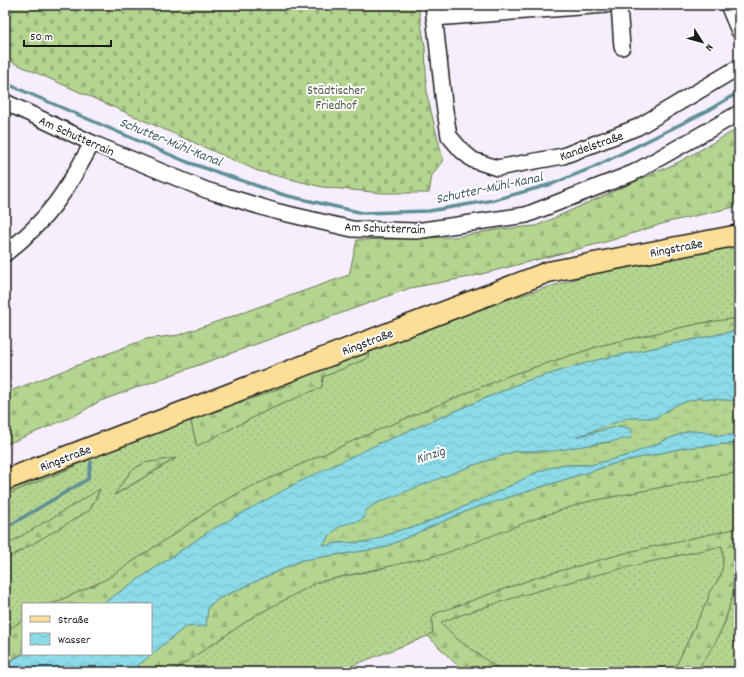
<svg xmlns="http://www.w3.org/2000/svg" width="744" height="677" viewBox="0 0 744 677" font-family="Dekko,sans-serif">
<defs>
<pattern id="grass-dots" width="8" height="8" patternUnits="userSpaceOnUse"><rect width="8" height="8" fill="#b4d58f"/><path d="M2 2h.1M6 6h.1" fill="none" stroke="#9ab67b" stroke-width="1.8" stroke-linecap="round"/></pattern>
<pattern id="forest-firs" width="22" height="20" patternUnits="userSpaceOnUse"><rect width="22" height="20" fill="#b4d58f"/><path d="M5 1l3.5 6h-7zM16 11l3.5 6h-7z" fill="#9ab67b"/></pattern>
<pattern id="wetland-marsh" width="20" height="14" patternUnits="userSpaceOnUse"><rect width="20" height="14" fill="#b4d58f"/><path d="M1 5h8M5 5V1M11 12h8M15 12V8" fill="none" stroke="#9ab67b"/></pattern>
<pattern id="cemetery-stones" width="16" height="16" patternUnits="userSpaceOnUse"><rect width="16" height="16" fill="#b4d58f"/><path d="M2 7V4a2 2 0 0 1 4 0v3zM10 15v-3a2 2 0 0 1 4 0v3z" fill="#9ab67b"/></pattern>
<pattern id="water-waves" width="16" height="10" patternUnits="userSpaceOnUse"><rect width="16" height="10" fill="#8bdbe8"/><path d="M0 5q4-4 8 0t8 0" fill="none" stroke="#77bbc6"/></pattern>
</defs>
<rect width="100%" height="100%" fill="#f6eefc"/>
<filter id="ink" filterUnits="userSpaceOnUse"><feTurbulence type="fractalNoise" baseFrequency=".025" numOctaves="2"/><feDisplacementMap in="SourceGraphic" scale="8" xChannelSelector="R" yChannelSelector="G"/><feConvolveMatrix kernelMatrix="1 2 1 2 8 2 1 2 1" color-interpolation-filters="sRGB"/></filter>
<g filter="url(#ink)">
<g fill="url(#grass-dots)" stroke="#687856" fill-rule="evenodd">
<path d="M739,244V318L702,323L603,345L508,376L364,436L242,491L213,508L105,580L52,604H23V620L5,632V560L90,510L100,490L5,546V495L76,466V460L287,379L288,386L195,419L191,423L197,446L268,410L322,387L323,377L368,358L371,346L466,312L598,272ZM175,459L115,495L131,471L144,463Z"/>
<path d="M739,472V528L633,551L541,576L434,614L432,627L433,632L428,636L336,672H171L256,615L318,582L380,569L586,502Z"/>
<path d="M722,546C724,556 724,571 718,580C714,587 709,589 708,599L675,668L670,670L662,667L650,672H503L457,639L440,622L515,597L621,568Z"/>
<path d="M739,560V672H696L719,635L726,620Z"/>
</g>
<g fill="url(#forest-firs)" stroke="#687856">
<path d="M739,128V206L668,222L609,241L470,277L410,288L100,401L76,415L5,445V393L146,339L179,335L349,275L357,240L456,237L501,229L536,226L679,162Z"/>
<path d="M739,318V330L597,360L523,382L378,444L211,530L102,604H52L105,580L213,508L242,491L364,436L508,376L603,345L702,323Z"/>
<path d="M371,346L368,358L323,377L322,387L268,410L197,446L191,422L195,419L287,386V379Z"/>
<path d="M739,443V472L586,502L540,517L444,554L318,582L256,615L171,672H130L185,627L206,625L208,607L218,599L302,560L383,548L469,510L617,463L683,448Z"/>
<path d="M176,458L114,495L131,471L144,463Z"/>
<path d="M76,460V466L5,495V487Z"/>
<path d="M100,489L90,510L5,560V546Z"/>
<path d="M739,528C739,561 734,602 720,633C714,647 704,659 696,672H655L654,670L662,667L670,670L675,668L708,599C709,589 714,587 718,580C724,571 724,555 722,546C627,566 532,589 441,622L457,639L503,672H461L462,670L428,636L433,632L432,620L434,614L541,576L633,551Z"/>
<path d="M23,620V653L5,664V632Z"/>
</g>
<path fill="url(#wetland-marsh)" stroke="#687856" d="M699,398L739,401V434L720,436L705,432L688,431L629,455L591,465H560L540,471L487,497L418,526L403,529L369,542L337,543L323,547C327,537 335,527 345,524C353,521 357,523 364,518L365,510L377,503L408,490L471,466L516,451L538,452L611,442L632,429L619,426L571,438L628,417L655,418L678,404Z"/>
<path fill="url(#cemetery-stones)" stroke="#687856" d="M5,5H418L425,47L427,95L443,160L432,175L429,193H382L322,187L258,171L5,59Z"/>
<path fill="url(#water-waves)" stroke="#5f8f96" d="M739,330V401L699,398L678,404L655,418H628L576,437L619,426L632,429L631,438L553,451H516L471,466L377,503L366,510L364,518C357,523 353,522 346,524C336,527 327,537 323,546L337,543L369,542L403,529L418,526L487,497L540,471L560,465H591L629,455L688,431L705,432L720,436L739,434V443L683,448L617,463L469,510L383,548L302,560L218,599L208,607L206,626L185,627L130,672H5V664L23,654H151V604H102L211,530L299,482L378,444L523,382L597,360Z"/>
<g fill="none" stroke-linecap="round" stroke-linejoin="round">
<g stroke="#5f8f96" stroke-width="3.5">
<path d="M5,83L187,162L284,195L363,213L429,211L494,200L552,184L594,167L643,143L709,110L739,92"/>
<path d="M5,528L88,479L91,462"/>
</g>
<g stroke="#1c1c1c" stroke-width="18">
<g id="minor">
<path d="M433,5L444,104L449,136L462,151L473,160L497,168L563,156L638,127L739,67"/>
<path d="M619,5L622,47"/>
<path d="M728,5L739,31"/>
<path d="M434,18L606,5"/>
<path d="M5,102L92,143L206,190L275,211L352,229L416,231L526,215L633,173L739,113"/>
<path d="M5,254C49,219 66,192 92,143"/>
</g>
</g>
<g stroke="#1c1c1c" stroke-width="23">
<path id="major" d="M5,480L548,272L739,235"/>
</g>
<use href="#minor" stroke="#fff" stroke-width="15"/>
<use href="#major" stroke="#fcde96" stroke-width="20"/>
</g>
</g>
<g text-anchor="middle" stroke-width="4" stroke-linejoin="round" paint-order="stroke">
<g font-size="13" fill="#515d44" stroke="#fff">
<text x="336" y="94">Städtischer<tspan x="336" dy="15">Friedhof</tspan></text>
</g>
<g font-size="13" fill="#1c1c1c" stroke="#fff">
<text transform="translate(77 135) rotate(24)" y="5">Am Schutterrain</text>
<text transform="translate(591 145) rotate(-19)" y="5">Kandelstraße</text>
<text transform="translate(385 227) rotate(2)" y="5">Am Schutterrain</text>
<text transform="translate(676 247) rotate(-11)" y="5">Ringstraße</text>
<text transform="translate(367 341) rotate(-21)" y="5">Ringstraße</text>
<text transform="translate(65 457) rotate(-21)" y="5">Ringstraße</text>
</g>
<g font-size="14" font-style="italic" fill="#435f63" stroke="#fff">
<text transform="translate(171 141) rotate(22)" y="5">Schutter-Mühl-Kanal</text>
<text transform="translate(489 187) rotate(-12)" y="5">Schutter-Mühl-Kanal</text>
<text transform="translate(430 454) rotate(-18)" y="5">Kinzig</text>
</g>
</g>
<rect width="744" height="677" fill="none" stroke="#fff" stroke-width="20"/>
<rect x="10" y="10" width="724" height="657" fill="none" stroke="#1c1c1c" stroke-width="1.5" filter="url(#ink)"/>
<rect x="22" y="603" width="130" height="52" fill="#ffffff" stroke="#a4a4a4"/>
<rect x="30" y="616" width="20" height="6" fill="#fcde96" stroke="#a4a4a4"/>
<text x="58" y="623" font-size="12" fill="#1c1c1c">Straße</text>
<rect x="30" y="633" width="20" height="12" fill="url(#water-waves)" stroke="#a4a4a4"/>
<text x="58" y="643" font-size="12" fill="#1c1c1c">Wasser</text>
<g transform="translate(702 42) rotate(127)" stroke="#ffffff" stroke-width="3" paint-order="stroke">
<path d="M0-3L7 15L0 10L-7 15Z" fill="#1c1c1c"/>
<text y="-6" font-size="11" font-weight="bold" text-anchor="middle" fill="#1c1c1c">N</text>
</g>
<path d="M24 40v6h87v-6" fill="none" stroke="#1c1c1c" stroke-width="2"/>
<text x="30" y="40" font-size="12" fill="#1c1c1c" stroke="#ffffff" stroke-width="3" paint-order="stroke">50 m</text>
</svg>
